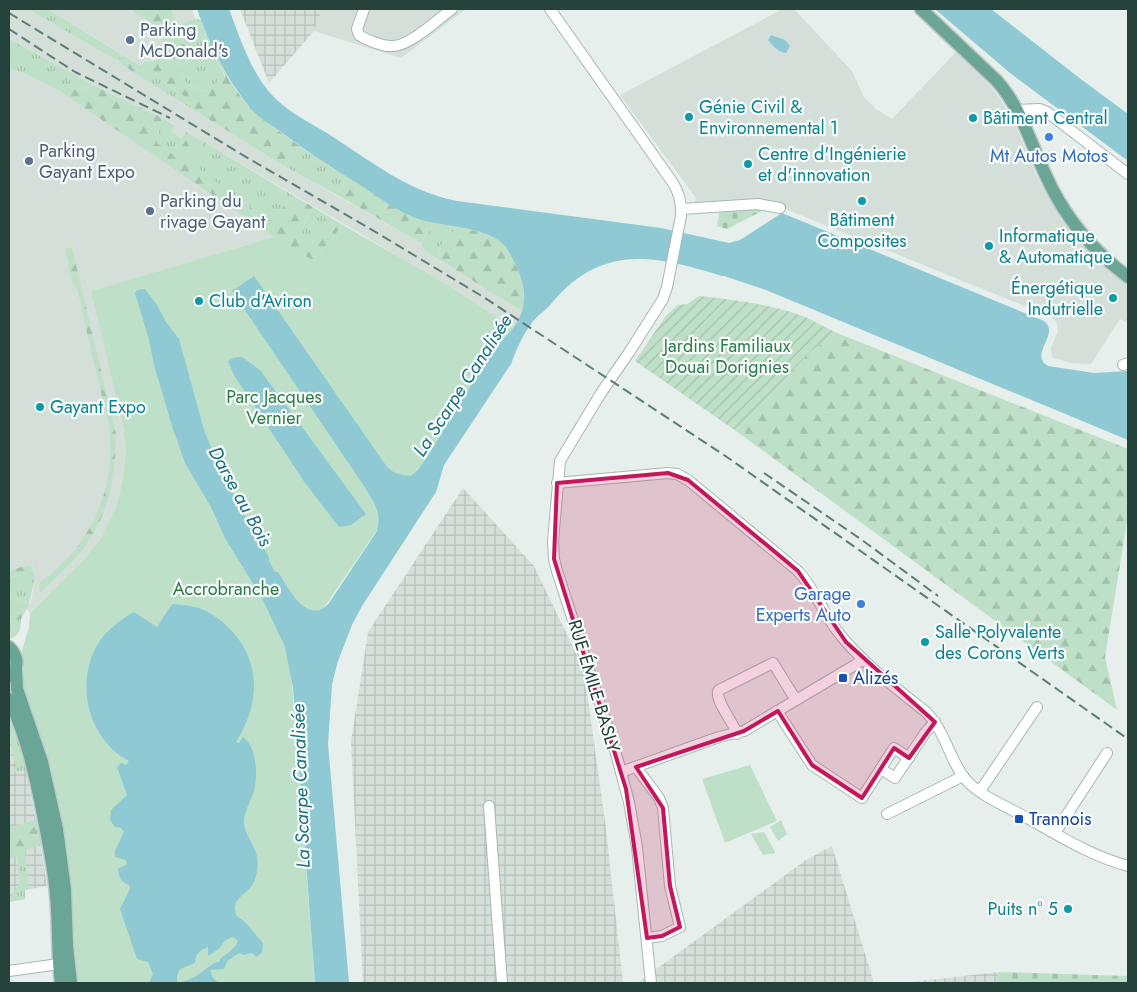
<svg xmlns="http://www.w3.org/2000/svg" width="1137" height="992" viewBox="0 0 1137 992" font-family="Jost,sans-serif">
<defs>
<pattern id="industrial-grid" width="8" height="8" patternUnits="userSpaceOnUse" patternTransform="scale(1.25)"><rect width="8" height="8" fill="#d4dfda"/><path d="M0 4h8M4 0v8" fill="none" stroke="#b6c1bc"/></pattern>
<pattern id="grass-tufts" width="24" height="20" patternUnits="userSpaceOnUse" patternTransform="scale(1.25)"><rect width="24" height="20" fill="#bfe0c8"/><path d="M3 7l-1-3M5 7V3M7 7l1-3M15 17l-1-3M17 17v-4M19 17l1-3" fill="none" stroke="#a4c1ad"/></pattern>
<pattern id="forest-firs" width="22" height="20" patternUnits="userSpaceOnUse" patternTransform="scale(1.25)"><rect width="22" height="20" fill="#bfe0c8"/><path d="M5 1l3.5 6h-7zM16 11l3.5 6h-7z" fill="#a4c1ad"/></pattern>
<pattern id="cemetery-stones" width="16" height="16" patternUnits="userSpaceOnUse" patternTransform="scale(1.25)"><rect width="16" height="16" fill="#bfe0c8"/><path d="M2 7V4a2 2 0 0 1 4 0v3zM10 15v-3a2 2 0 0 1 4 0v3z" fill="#a4c1ad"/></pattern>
<pattern id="garden-furrows" width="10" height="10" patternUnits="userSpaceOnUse" patternTransform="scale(1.25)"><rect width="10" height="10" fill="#bfe0c8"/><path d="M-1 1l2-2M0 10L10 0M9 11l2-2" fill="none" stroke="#a4c1ad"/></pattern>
</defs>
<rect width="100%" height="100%" fill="#e6efeb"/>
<g fill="#d4dfda">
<path d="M9,9H28L99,49L284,166L421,243L425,251L523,312L522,314L513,328L371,240L190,134L186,132L183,138L170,131L174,124L67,72L9,39Z"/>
<path d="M48,9H192L195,19L184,25L164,30L161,35L164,44L163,51L159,57L141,66Z"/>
<path d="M322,9H466L401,58L314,31Z"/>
<path d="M783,9H794L852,71L864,97L876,109L892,119L956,52L990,86L1001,100L1015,125L1039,181L1063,222L1087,251L1109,272L1128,286V323L1120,319L1091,364L1070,363L1052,357L1051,348L1058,331L1057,324L1054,319L1049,316L778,206L694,205L696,198L620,95Z"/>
<path d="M9,69L29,75L46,82L122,132L274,237L92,291L123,425L126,451L122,484L115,509L101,538L83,561L30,613L26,608L31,603L35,577L32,565L9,570Z"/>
</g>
<g fill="url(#industrial-grid)">
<path d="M240,9H322L314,31L269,83Z"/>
<path d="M463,488L534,566L584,670L606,829L623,983H363L351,742L368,632Z"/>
<path d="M9,719L13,727L27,776L39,836L47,886L25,890V899L9,902Z"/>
<path d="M832,846L874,983H637L806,860Z"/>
<path d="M999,972L996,983H907L911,982Z"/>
</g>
<g fill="url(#grass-tufts)">
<path d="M28,9H48L121,54L118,61Z"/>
<path d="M195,19L201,20L205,37L225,77L204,92L183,81L181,68L191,54L181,44L176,27Z"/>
<path d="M9,39L93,85L80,92L69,87L58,90L29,75L9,69Z"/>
<path d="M133,72H155L161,80L183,95L191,108Z"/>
<path d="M162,118L174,125L171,131L182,138L186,132L190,134L175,156L157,143L159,127Z"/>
<path d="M204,142L294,196L269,221L190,163Z"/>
<path d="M301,147L348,177L337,195L284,166Z"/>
<path d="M313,207L328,216L310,245L300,233Z"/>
<path d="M435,223L457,227L439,248L438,259L425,251L421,243Z"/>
<path d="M33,569L35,577L29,605L9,595V578L24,574Z"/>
<path d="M21,619C21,629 20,636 9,639V622Z"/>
<path d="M9,714L18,736L28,773L26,774L25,770L14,772L13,768L16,767L9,735Z"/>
<path d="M18,863H26L29,889L24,890L25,899L9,902V899L20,883Z"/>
</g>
<g fill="url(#forest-firs)">
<path d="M133,9H171L181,43L192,50L191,54L181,68L183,81L204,92L225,76L205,37L201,20C212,47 232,92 254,111C268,124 285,135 301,147L284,166L191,108L183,95L161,80L155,72H133L118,61L121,54L141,66L145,61C162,63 166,49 161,35L164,30L134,12Z"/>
<path d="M93,85L162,118L159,127L157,143L175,156L190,134L204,142L191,163L269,221L294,196L313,207L300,233L310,244L328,216L343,225L314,261L255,242L274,237L58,90L69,87L80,92Z"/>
<path d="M348,177C376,195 402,216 435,223L421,243L337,195Z"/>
<path d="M457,227C469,230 484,231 495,237C515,249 529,290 523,312L438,259L439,248Z"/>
<path d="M72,247L116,434C116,475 109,514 84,548C72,564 56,578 41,592H39L40,582C87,550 115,493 110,437C109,421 103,404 100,388C92,356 85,324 78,291L72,282L65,249Z"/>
<path d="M837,333L1128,449V515L1105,657L1117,710L736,431L811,351Z"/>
<path d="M31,565L33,569L24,574L9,578V570Z"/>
<path d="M9,595L29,605L21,619L9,622Z"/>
<path d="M37,820L42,844L25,851L26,863H18L17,856L9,858V827Z"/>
</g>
<g fill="url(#cemetery-stones)">
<path d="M761,207L764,210L727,229L717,226L720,209Z"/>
<path d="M999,972L1128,976V983H996Z"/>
</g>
<g fill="#bfe0c8">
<path d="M343,225L449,286L513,328L506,338L492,351L427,457L323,609L291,671L315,983H75L22,689L24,668L22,650L29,627L30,613L83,561L101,538L115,509L122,484L126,451L123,425L91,291L274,237L314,261Z"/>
<path d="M750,765L777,821L725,843L702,779Z"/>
<path d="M781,820L787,834L778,841L770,827Z"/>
<path d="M764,832L775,852V853L763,855L751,834Z"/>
</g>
<path fill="url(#garden-furrows)" d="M699,296C735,300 771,304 805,317C816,322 826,328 837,333L811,351L736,431L635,361L665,317L678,305L687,304Z"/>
<g fill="#8ec9d4">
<path d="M197,9H229C240,38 250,70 271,94C285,110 308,122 327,133C368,159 408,192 457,201L661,228L729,243L740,240L782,213L1044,321C1061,334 1028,354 1048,366L1094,373L1128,371V440L766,290L724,276H722C655,255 601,243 551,304C547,309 541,313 537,317C525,329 517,348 511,364L444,465L436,492L362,606L352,625L338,661L332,684L328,744L349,983H315L293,688L285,647L263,600L225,538L211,507L185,463L172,426L154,365L149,340L135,293L137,290L145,289L157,305L166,322L179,339L204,430L219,467L250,526L269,557V561L275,572H278C288,588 308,627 329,603L377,531C382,511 374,503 364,486L232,291L254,276L387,467C394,474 401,475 411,476L418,470L427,457L492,351C521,323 534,305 516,265C512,258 508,248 502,243C485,227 445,227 422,220C399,213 380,198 360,185C333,168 306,151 281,132C271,125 259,118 251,109C227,80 209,44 197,9Z"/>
<path d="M935,9H991L1082,80L1128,114V161L1010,73Z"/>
<path d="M771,35L785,40L790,46L786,53C779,53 773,46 768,40Z"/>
<path d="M236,357H242L260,370L366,514L351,525L339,527L305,483L234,375L228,361Z"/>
<path d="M172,604C179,605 188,605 195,607C210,611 223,621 233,632C262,666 259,705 236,742L239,743L243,737C257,747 258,776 254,791C251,801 243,813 244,824C246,840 261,849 257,871C256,877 254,883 250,888C241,897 230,902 237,916L245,922L263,943L262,952L257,957L252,953L243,955L240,953C235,954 233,958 228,960L224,969L210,970L213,978L219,983H179L195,977L214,963L219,962L221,958C228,953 235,949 238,941L233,937C220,941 224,946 216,951C213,953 210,954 208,956V947C200,950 195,954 195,963L180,969L177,975V983H149L153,974L148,962L137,959L120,909L130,889L129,885C120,882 119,877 118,869L127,864L126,860L115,857V851L124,832L121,828L115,827L110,820L111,810L127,795L117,767L121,763L126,765L129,761C87,739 74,681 99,642C108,629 120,620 134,612L157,627Z"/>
</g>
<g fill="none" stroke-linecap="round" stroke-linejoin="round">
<g stroke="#a8b8b2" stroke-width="12">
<g id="minor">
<path d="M364,9L357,29L359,35C367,40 383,47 393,46C410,46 438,19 452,9"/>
<path d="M550,9L673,183C679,193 682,204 681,216L667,287L663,299L630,351L601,393L560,461L553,541L554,559L557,571L615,750L629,802L637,847L651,983"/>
<path d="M1017,110L1040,109L1047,112L1128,174"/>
<path d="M682,209L758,204L780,208"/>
<path d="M1123,365L1128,363"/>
<path d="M557,483L668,473L677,474L688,480L798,571C815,589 823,613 838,632C860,661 897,689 926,712C947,733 949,761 967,781C980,795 1001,804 1018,813C1055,833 1088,855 1128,866"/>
<path d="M777,711L812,765L862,798L894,748L909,758"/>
<path d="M737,734C733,721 716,703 718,691L721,689L773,663L796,700"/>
<path d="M636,767L659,798L663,808L670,886L680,927L662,936L647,938"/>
<path d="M881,769L895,778L925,733L935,722"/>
<path d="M621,772L719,737L744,731L855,665L863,659"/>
<path d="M980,791L1037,707"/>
<path d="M489,806L502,983"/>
<path d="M887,814L963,776"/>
<path d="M1055,833L1107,753"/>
<path d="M9,971L59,964"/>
</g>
</g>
<g stroke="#c2cac8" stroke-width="15">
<g id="major">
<path d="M921,9L997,81C1021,108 1031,144 1046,176C1064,216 1093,251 1128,277"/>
<path d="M9,647C18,656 19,666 12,676"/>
<path d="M16,669L17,689L42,762L57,829L65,890L67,946L71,983"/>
<path d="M9,699C27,737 36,778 44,820C49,845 54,870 56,895C59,925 57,954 61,983"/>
</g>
</g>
<use href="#minor" stroke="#fff" stroke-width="10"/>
<use href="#major" stroke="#6aa596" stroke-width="12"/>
<g stroke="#5f7d75" stroke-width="2" stroke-dasharray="10 5" stroke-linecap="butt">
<path d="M9,13L241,154L379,234L485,298L724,455L1128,739"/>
<path d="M9,29L75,72L170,118"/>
<path d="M764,473L862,540L938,596"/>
</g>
</g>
<path fill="#c2185b" fill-opacity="0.2" stroke="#c2185b" stroke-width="4" stroke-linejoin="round" d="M668,473L688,480L798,571L846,642L935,722L909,758L894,748L862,798L812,765L778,711L744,731L636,767L663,808L670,886L680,927L662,936L647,938L626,789L554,559L557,483Z"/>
<g fill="#5c6f8a" stroke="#f7fbf9" stroke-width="2">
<circle cx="130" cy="40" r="5"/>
<circle cx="29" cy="161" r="5"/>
<circle cx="150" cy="211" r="5"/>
</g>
<g fill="#0f9aa8" stroke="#f7fbf9" stroke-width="2">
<circle cx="689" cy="117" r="5"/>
<circle cx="973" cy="118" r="5"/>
<circle cx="748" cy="164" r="5"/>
<circle cx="862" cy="201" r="5"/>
<circle cx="989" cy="246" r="5"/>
<circle cx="1113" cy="298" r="5"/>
<circle cx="199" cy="301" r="5"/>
<circle cx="40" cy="407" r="5"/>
<circle cx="925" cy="642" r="5"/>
<circle cx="1068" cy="909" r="5"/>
</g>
<g fill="#3f7fe0" stroke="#f7fbf9" stroke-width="2">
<circle cx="1049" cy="137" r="5"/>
<circle cx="861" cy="604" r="5"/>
</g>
<g fill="#1a4fb4" stroke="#f7fbf9" stroke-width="2">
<rect x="838" y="673" width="10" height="10" rx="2.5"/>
<rect x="1014" y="814" width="10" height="10" rx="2.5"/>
</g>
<g text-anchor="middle" stroke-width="4.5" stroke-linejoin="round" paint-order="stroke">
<g font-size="18" fill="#4e5e75" stroke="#f7fbf9" text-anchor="start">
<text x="140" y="36">Parking<tspan x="140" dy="21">McDonald's</tspan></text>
<text x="39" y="157">Parking<tspan x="39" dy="21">Gayant Expo</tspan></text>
<text x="160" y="207">Parking du<tspan x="160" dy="21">rivage Gayant</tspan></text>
</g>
<g font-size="18" fill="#0d838f" stroke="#f7fbf9" text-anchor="start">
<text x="699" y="113">Génie Civil &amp;<tspan x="699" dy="21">Environnemental 1</tspan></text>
<text x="983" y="124">Bâtiment Central</text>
<text x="758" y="160">Centre d'Ingénierie<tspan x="758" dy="21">et d'innovation</tspan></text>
<text x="862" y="226" text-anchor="middle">Bâtiment<tspan x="862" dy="21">Composites</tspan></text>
<text x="999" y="242">Informatique<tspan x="999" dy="21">&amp; Automatique</tspan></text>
<text x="1103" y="294" text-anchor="end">Énergétique<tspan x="1103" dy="21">Indutrielle</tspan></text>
<text x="209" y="307">Club d'Aviron</text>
<text x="50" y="413">Gayant Expo</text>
<text x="935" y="638">Salle Polyvalente<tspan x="935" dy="21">des Corons Verts</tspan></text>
<text x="1058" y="915" text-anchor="end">Puits n° 5</text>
</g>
<g font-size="18" fill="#366cbe" stroke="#f7fbf9">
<text x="1049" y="162">Mt Autos Motos</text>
<text x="851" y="600" text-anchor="end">Garage<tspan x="851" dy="21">Experts Auto</tspan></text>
</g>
<g font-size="18" fill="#2d7a4b" stroke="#f7fbf9">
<text x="727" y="352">Jardins Familiaux<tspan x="727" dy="21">Douai Dorignies</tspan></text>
<text x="274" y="403">Parc Jacques<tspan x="274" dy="21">Vernier</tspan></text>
<text x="226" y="595">Accrobranche</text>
</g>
<g font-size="18" fill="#164399" stroke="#f7fbf9" text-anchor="start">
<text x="853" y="684">Alizés</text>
<text x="1029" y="825">Trannois</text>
</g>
<g font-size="18" fill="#24423a" stroke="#f7fbf9">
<text transform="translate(594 686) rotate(73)" y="6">RUE ÉMILE BASLY</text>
</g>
<g font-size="19" font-style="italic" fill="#1c6f80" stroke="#f7fbf9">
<text transform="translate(462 385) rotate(-57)" y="7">La Scarpe Canalisée</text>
<text transform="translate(241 496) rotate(61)" y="7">Darse au Bois</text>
<text transform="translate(300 786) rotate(-92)" y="7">La Scarpe Canalisée</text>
</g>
</g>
<rect width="1137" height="992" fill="none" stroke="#24423a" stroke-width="20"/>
</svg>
